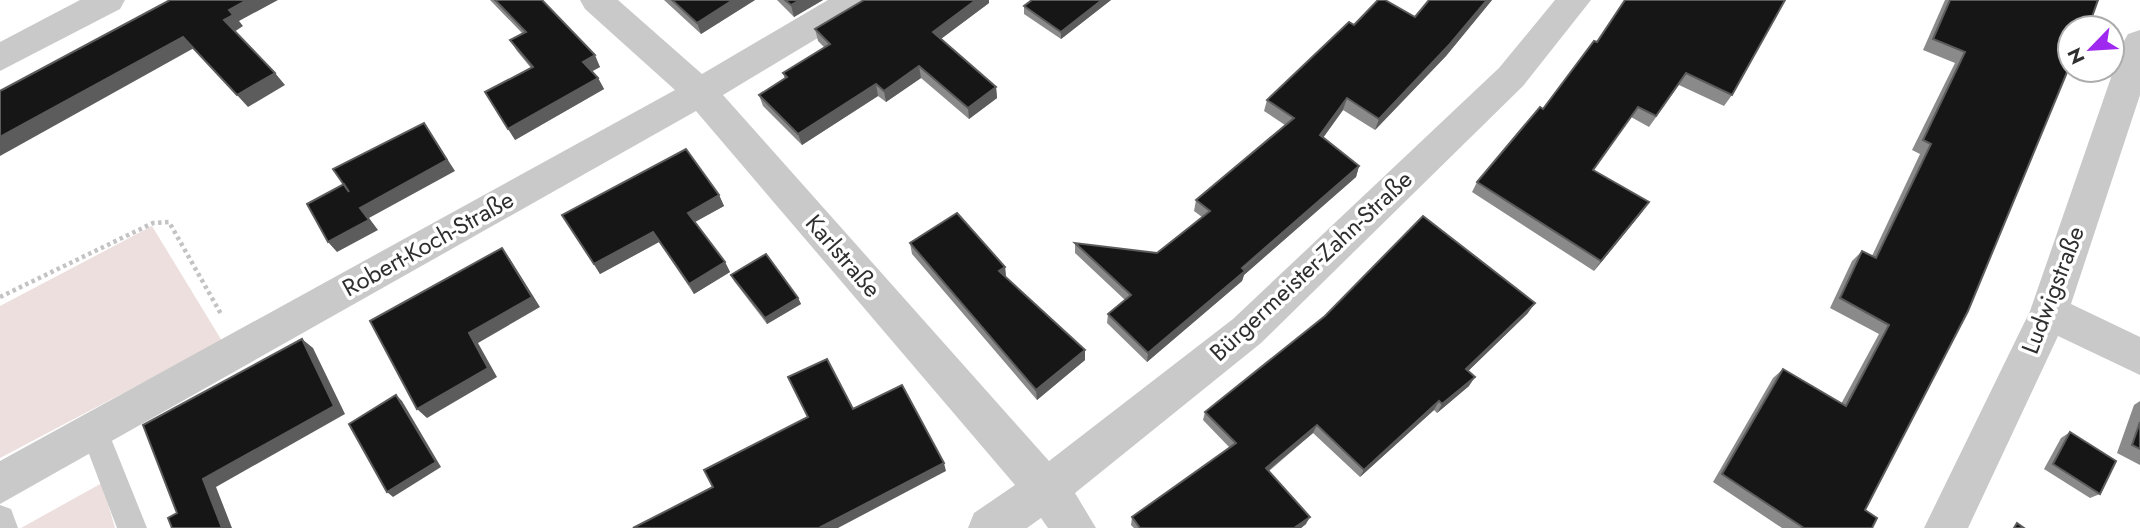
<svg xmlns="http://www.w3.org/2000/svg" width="2140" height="528" viewBox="0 0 2140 528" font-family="Jost,sans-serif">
<rect width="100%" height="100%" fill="#fff"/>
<g fill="#eddfdd">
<path d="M152,226L222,341L0,458V306Z"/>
<path d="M102,483L115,528H21Z"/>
</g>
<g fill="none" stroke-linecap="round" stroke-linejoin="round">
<path stroke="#c3c3c3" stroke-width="4.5" stroke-dasharray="3.5 3.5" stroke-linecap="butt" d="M0,297L153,223L169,222L221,314"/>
<g fill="#c9c9c9" fill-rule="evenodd">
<path d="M94,417L104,421L147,528H117L80,430L84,421Z"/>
<path d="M0,505L11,509L18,528H0Z"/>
</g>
<g fill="#c9c9c9" fill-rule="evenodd">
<path d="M80,0H125L120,9L0,71V42Z"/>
<path d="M580,0H618L702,74L828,0H871L866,9L723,95L1049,461L1233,319L1499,68L1555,0H1591L1523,86L1261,343L1075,493L1096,528H1048L1041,518L1027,528H968L974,513L1015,485L696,111L0,504V461L675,90L585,9Z"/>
<path d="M2140,30V95L2071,304L2140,337V375L2058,336L1968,528H1924L2030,311L2123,43L2128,34Z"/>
</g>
</g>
<g fill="#8a8a8a">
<path d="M490,0H542L600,67L592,71L598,78L604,89L515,140L531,68L517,51L510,40L522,33Z"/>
<path d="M664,0H755L701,34Z"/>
<path d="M777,0H823L794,17Z"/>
<path d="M1111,0L1061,39L1024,14V6Z"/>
<path d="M1429,0H1492L1446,56L1375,130L1343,110L1323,138L1359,166L1356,177L1244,275L1242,281L1147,362L1107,323L1108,314L1125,300L1075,253V243L1157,253L1202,217L1194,211L1196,200L1285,125L1264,111L1267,100L1354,25L1415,17Z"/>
<path d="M1625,0L1732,95L1724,106L1679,85L1649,127L1631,117L1594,170L1642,212L1594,271L1472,192L1477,182L1543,109L1597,42Z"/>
<path d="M1945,0H2098L2070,28L1865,510L1872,528H1782L1713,482L1773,378L1783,369L1841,404L1879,334L1830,308L1852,261L1862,251L1872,256L1920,154L1912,150L1955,63L1923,50Z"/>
<path d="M989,3L941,39L996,87L997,98L969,119L921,78L886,102L878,96L802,145L763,106L759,95L785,79L783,73L825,48L818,41L815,29Z"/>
<path d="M719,195L724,206L695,222L725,262L730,272L694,294L659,242L600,274L562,215Z"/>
<path d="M910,243L1005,267L1006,277L1085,360L1037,400L912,254Z"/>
<path d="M731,275L798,298L801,304L767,324L734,281Z"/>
<path d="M1528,313L1468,371L1469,386L1437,413L1434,410L1360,477L1313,433L1269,471L1306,524L1301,528H1134L1131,525L1132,517L1230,448L1203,420L1205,412Z"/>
<path d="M2140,401V465L2117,453L2134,405Z"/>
<path d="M2070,432L2100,494L2090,498L2044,469L2061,438Z"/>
</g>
<g fill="#5c5c5c">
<path d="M247,0H278L239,21L243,26L234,32L224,20L229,10Z"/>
<path d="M733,0H755L701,34L697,23Z"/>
<path d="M800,0H823L794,17L791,5Z"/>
<path d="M976,0H989V3L934,44L933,32Z"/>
<path d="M1102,0H1111L1061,39V32Z"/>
<path d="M1487,0H1492L1446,56L1375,130L1379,119Z"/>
<path d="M183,37L194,48L0,156V137Z"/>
<path d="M595,55L600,67L589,73L583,62Z"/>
<path d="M919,66L921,78L886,102L884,91Z"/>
<path d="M275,73L285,85L248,107L237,95Z"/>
<path d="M598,78L604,89L515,140L508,129Z"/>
<path d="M876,84L878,96L802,145L798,134Z"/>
<path d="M996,87L997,98L969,119L968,108Z"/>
<path d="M1347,98L1343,110L1317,146L1320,135Z"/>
<path d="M424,123L455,171L369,218L378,230L337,252L328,242L360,208Z"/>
<path d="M1359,166L1356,177L1244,275L1242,281L1147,362L1148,353Z"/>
<path d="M719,195L724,206L693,223L688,213Z"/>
<path d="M1649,202L1642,212L1594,271L1601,261Z"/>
<path d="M653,232L659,242L600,274L594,264Z"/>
<path d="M502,248L510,259L540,307L478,343L497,377L427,418L417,409Z"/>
<path d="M725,262L730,272L694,294L689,284Z"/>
<path d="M1005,267L1006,277L999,271Z"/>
<path d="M798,298L801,304L767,324L765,318Z"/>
<path d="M1535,303L1528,313L1461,378L1466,369Z"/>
<path d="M302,339L313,348L345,414L216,487L232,528H222L203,479Z"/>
<path d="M1085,350V360L1037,400L1036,390Z"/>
<path d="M1475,377L1469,386L1437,413L1442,404Z"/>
<path d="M396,395L402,401L441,467L393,497L387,492Z"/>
<path d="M1439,401L1434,410L1360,477L1364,470Z"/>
<path d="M1317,425L1313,433L1263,475L1266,468Z"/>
<path d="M944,463L946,471L838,528H819Z"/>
<path d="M1310,517L1306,524L1301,528H1294Z"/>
</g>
<g fill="#161616" stroke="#5c5c5c" stroke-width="2">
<path d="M170,0H247L229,10L233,15L224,20L275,73L237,95L183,37L0,137V91Z"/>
<path d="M495,0H542L595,55L583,62L598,78L508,129L485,92L533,67L510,40L526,32Z"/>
<path d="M672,0H733L697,23Z"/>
<path d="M785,0H800L791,5Z"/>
<path d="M864,0H976L933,32L996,87L968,108L919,66L884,91L876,84L798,134L759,95L787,77L783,73L830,44L815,29Z"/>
<path d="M1032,0H1102L1061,32L1024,6Z"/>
<path d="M1378,0H1385L1415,17L1429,0H1487L1450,44L1379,119L1347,98L1320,135L1359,166L1242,268L1245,271L1148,353L1108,314L1131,295L1075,243L1157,253L1210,211L1196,200L1294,118L1267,100L1349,22L1354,25Z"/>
<path d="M1625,0H1785L1732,95L1686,73L1656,116L1638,107L1593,170L1649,202L1601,261L1477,182L1540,107L1543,109L1594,41L1597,42Z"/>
<path d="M1950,0H2098L2088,28H2070V65L1968,311L1865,510L1877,518L1872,528H1804L1722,474L1783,369L1846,406L1889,325L1840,298L1862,251L1876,258L1931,144L1923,140L1965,52L1933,39Z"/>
<path d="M424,123L447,160L360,208L369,220L328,242L307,204L344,184L349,192L333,169Z"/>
<path d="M686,149L719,195L688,213L725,262L689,284L653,232L594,264L562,215Z"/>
<path d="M957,213L1005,267L999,271L1085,350L1036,390L910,243Z"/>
<path d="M1423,216L1535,303L1466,369L1475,377L1442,404L1439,401L1364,470L1317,425L1266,468L1310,517L1294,528H1140L1132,517L1236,443L1205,412L1325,316Z"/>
<path d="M502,248L532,297L469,333L488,368L417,409L370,321Z"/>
<path d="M766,254L798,298L765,318L731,275Z"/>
<path d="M302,339L334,406L203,479L222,528H172L168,518L177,513L143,425Z"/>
<path d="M827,359L853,409L902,385L944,463L819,528H633L713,487L704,470L808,417L788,377Z"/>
<path d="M396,395L436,462L387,492L349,424Z"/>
<path d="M2140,422V449L2132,445Z"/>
<path d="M2070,432L2116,461L2100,494L2053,464Z"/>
<path d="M2017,523L2024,528H2014Z"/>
</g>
<g text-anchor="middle" stroke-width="7" stroke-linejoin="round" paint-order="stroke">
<g font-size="24" fill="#2f2f2f" stroke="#fff">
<text transform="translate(428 244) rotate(-29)" y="8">Robert-Koch-Straße</text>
<text transform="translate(843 256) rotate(49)" y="8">Karlstraße</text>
<text transform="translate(1311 266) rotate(-43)" y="8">Bürgermeister-Zahn-Straße</text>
<text transform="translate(2053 290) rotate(-69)" y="8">Ludwigstraße</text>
</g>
</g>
<g transform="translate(2091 49) rotate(245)"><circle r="33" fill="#ffffff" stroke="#acacac" stroke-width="2"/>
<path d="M0-5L12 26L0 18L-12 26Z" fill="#a029ef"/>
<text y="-10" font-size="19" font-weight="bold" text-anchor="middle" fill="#2f2f2f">N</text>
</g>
</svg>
